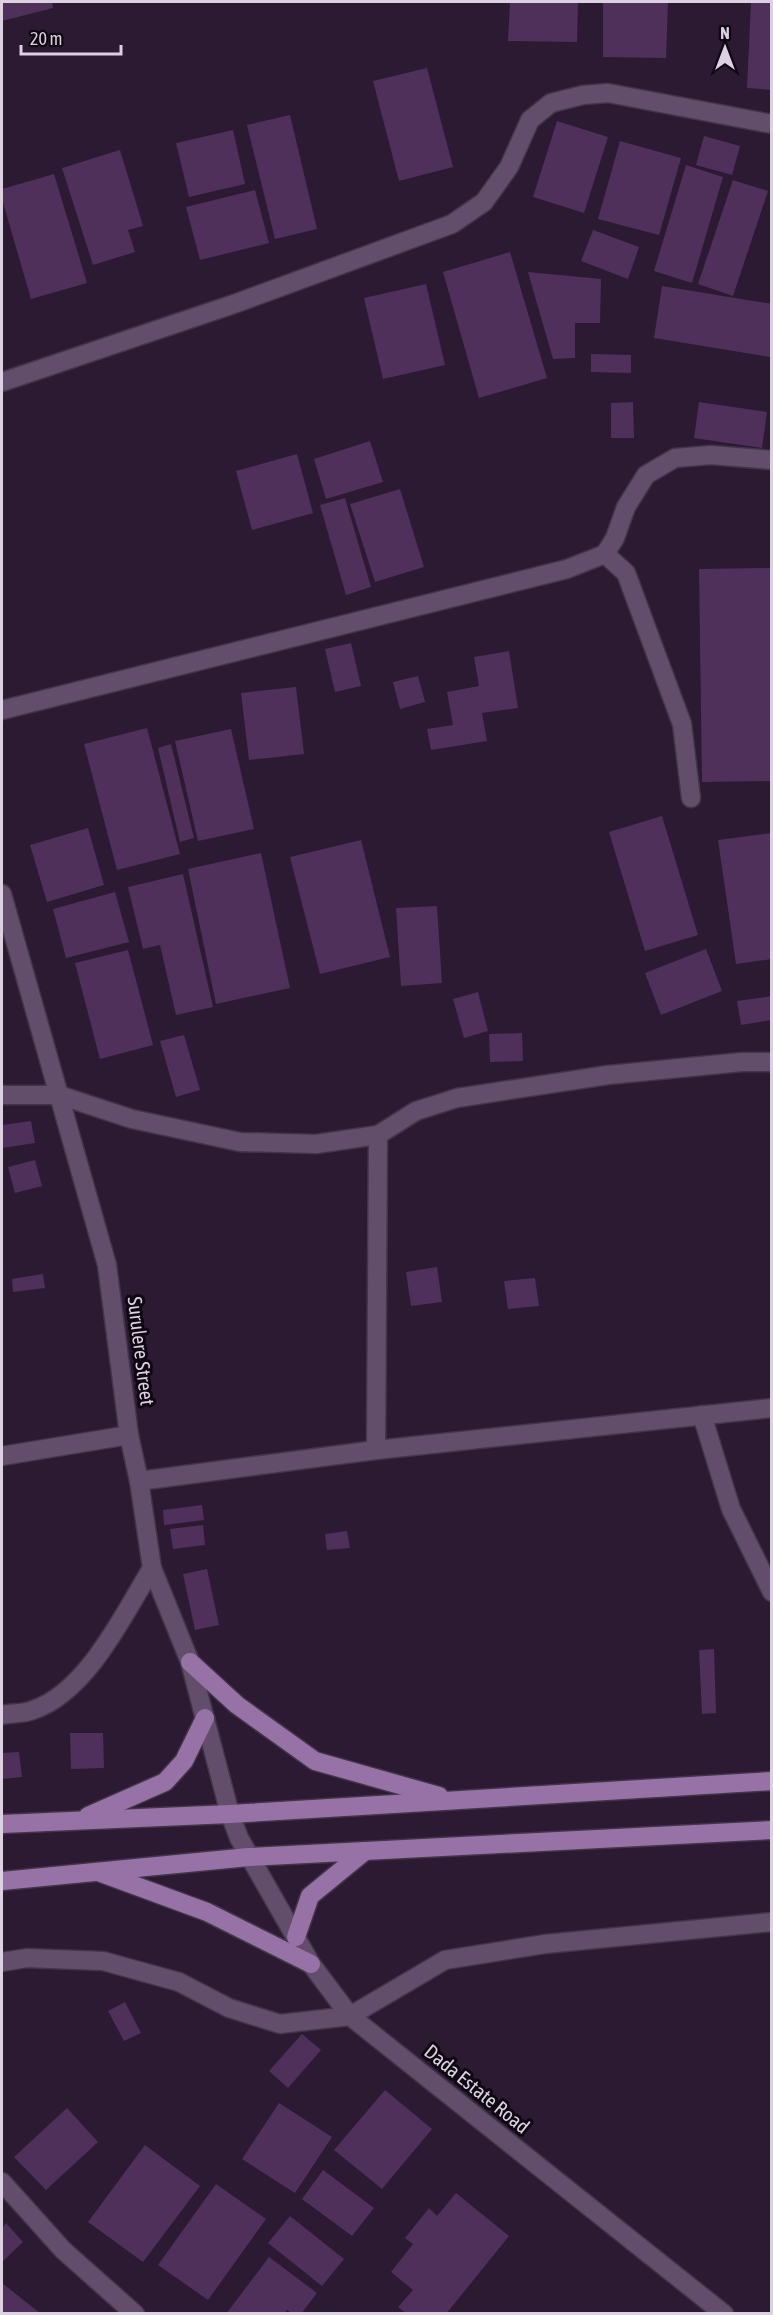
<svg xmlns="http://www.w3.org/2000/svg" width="773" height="2315" viewBox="0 0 773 2315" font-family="'Asap Condensed',sans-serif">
<rect width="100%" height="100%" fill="#2b1a32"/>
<g fill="#4e305a">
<path d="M2,2H52L53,8L2,21Z"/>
<path d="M510,2H578L577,42L508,41Z"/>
<path d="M603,2H668L666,58L603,57Z"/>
<path d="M751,2H772V90L747,88Z"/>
<path d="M427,68L453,167L399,181L373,81Z"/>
<path d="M290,115L317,229L275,239L247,125Z"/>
<path d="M557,121L608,137L584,213L533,197Z"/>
<path d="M233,130L245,184L189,197L176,143Z"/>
<path d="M704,136L740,146L732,175L696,165Z"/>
<path d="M620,141L681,158L659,235L598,219Z"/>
<path d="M120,150L143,226L128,230L135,252L93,265L62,168Z"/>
<path d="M686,165L723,177L692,283L654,271Z"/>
<path d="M54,174L87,283L31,299L2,199V189Z"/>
<path d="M733,180L768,191L733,296L698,284Z"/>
<path d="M255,190L269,243L200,260L186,207Z"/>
<path d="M593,230L639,247L628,279L581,261Z"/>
<path d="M510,252L547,378L479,398L443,272Z"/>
<path d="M528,272L601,279L600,323H575V358L553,359Z"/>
<path d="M426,284L445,365L383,379L364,298Z"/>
<path d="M662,286L772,304L770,357L654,338Z"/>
<path d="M591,354L631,355V373L591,372Z"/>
<path d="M633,402L634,438H611V403Z"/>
<path d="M699,402L767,412L762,448L694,438Z"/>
<path d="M370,441L383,482L326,499L314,459Z"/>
<path d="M297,454L313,513L252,530L236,471Z"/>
<path d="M400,489L424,567L375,582L350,504Z"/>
<path d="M345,498L371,587L346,595L320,505Z"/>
<path d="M772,568V781L702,782L699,569Z"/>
<path d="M351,643L361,686L335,692L325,649Z"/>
<path d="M509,651L518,708L482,713L487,741L431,750L427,729L453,725L447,692L479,686L474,657Z"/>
<path d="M418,676L425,702L400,709L393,682Z"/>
<path d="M296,687L304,754L249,760L241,693Z"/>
<path d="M147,728L180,854L117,870L84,744Z"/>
<path d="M231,729L254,829L198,841L175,741Z"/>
<path d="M171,744L194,838L180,842L158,748Z"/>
<path d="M662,816L698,935L645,951L609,832Z"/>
<path d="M88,828L104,885L47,902L30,845Z"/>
<path d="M772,833V959L736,964L718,840Z"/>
<path d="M361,840L390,957L320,974L290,857Z"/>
<path d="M261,853L290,988L216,1004L188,869Z"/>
<path d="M183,874L213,1007L176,1015L160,945L143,949L128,887Z"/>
<path d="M115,892L129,942L66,958L53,909Z"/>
<path d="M437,906L442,983L401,986L396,908Z"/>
<path d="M706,949L722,991L661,1015L645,973Z"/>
<path d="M128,950L153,1045L100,1059L75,963Z"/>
<path d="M478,992L488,1031L464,1038L453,999Z"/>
<path d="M772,996V1020L741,1025L737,1001Z"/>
<path d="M522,1033L523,1061L490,1062L489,1034Z"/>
<path d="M184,1035L200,1090L176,1097L160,1041Z"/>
<path d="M31,1121L35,1143L2,1148V1125Z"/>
<path d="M35,1160L42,1186L15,1193L8,1167Z"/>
<path d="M437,1267L442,1302L411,1306L406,1272Z"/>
<path d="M43,1274L45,1288L13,1292L12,1279Z"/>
<path d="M535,1278L539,1306L508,1309L504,1281Z"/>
<path d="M202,1505L204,1520L164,1525L163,1510Z"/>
<path d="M203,1525L205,1545L173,1549L170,1529Z"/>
<path d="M347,1531L350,1548L327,1550L325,1534Z"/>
<path d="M207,1569L219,1625L195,1630L183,1574Z"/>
<path d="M714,1649L716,1713L702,1714L699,1650Z"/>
<path d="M70,1733H103L104,1768L71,1769Z"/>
<path d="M19,1752L22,1777L2,1779V1753Z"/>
<path d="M125,2002L141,2033L124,2041L108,2011Z"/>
<path d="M302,2034L321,2050L288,2088L269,2071Z"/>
<path d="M385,2090L432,2129L382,2189L334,2150Z"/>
<path d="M279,2103L332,2137L295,2193L242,2159Z"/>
<path d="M67,2108L98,2142L46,2190L14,2157Z"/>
<path d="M145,2145L200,2186L143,2262L88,2222Z"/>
<path d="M323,2170L374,2208L352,2236L302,2199Z"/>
<path d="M216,2184L266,2219L208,2300L158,2265Z"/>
<path d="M456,2193L509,2236L446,2314H407L398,2307L413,2290L391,2272L413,2244L405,2238L429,2208L437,2216Z"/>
<path d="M290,2216L344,2259L322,2286L268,2243Z"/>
<path d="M6,2223L23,2242L2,2262V2228Z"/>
<path d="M269,2257L317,2293L301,2314H293L287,2310L284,2314H226Z"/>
<path d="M2,2283L41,2314H2Z"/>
</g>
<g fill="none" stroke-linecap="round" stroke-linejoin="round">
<g stroke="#433549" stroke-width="21">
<g id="minor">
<path d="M2,382L234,304L452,224L484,202L509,167L530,120L551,103L583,95L608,93L772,124"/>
<path d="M605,554L626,573L682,724L691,798"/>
<path d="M2,710L567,569L605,554L615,538L626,507L646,475L675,458L711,455L772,460"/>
<path d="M2,894L107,1265L129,1435L139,1481L152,1568L190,1662L230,1814L239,1838L311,1964L350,2016L724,2314"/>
<path d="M2,1095H59L132,1119L240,1142L316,1144L378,1135"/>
<path d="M702,1415L731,1509L772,1592"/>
<path d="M376,1450L378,1135L416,1111L457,1098L608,1075L742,1062H772"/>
<path d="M2,1456L129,1435"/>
<path d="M139,1481L376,1450L772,1408"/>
<path d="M2,1715C12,1713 24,1714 33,1710C87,1692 124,1614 152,1568"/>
<path d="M2,1962L27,1958L103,1961L179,1982L229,2008L280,2024L350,2016L445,1960L545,1944L772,1922"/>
<path d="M2,2182L63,2250L135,2314"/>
</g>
</g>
<g stroke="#433549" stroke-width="21">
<g id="trunk">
<path d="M190,1662L237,1705L315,1761L439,1796"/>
<path d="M88,1816L165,1782L184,1761L205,1718"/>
<path d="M2,1824L230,1814L772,1781"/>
<path d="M101,1873L207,1912L311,1964"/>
<path d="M2,1881L249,1857L772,1830"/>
<path d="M296,1937L310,1896L365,1851"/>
</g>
</g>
<use href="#minor" stroke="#624e6a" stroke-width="18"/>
<use href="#trunk" stroke="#9772a6" stroke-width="18"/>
</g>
<g text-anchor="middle" stroke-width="6" stroke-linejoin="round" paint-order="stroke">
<g font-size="20" fill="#dcd1e1" stroke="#0f0813">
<text transform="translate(141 1351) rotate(83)" y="7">Surulere Street</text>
<text transform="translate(477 2089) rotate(39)" y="7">Dada Estate Road</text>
</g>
</g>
<rect width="773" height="2315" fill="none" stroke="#dcd1e1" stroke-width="6"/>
<g transform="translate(725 48)" stroke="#0f0813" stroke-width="4.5" paint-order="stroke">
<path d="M0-4.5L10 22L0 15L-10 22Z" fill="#dcd1e1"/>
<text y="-9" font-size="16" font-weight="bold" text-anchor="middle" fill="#dcd1e1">N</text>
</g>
<path d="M21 45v9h100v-9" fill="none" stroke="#dcd1e1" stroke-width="3"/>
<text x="30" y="45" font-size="18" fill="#dcd1e1" stroke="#0f0813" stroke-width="4.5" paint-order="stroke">20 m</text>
</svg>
